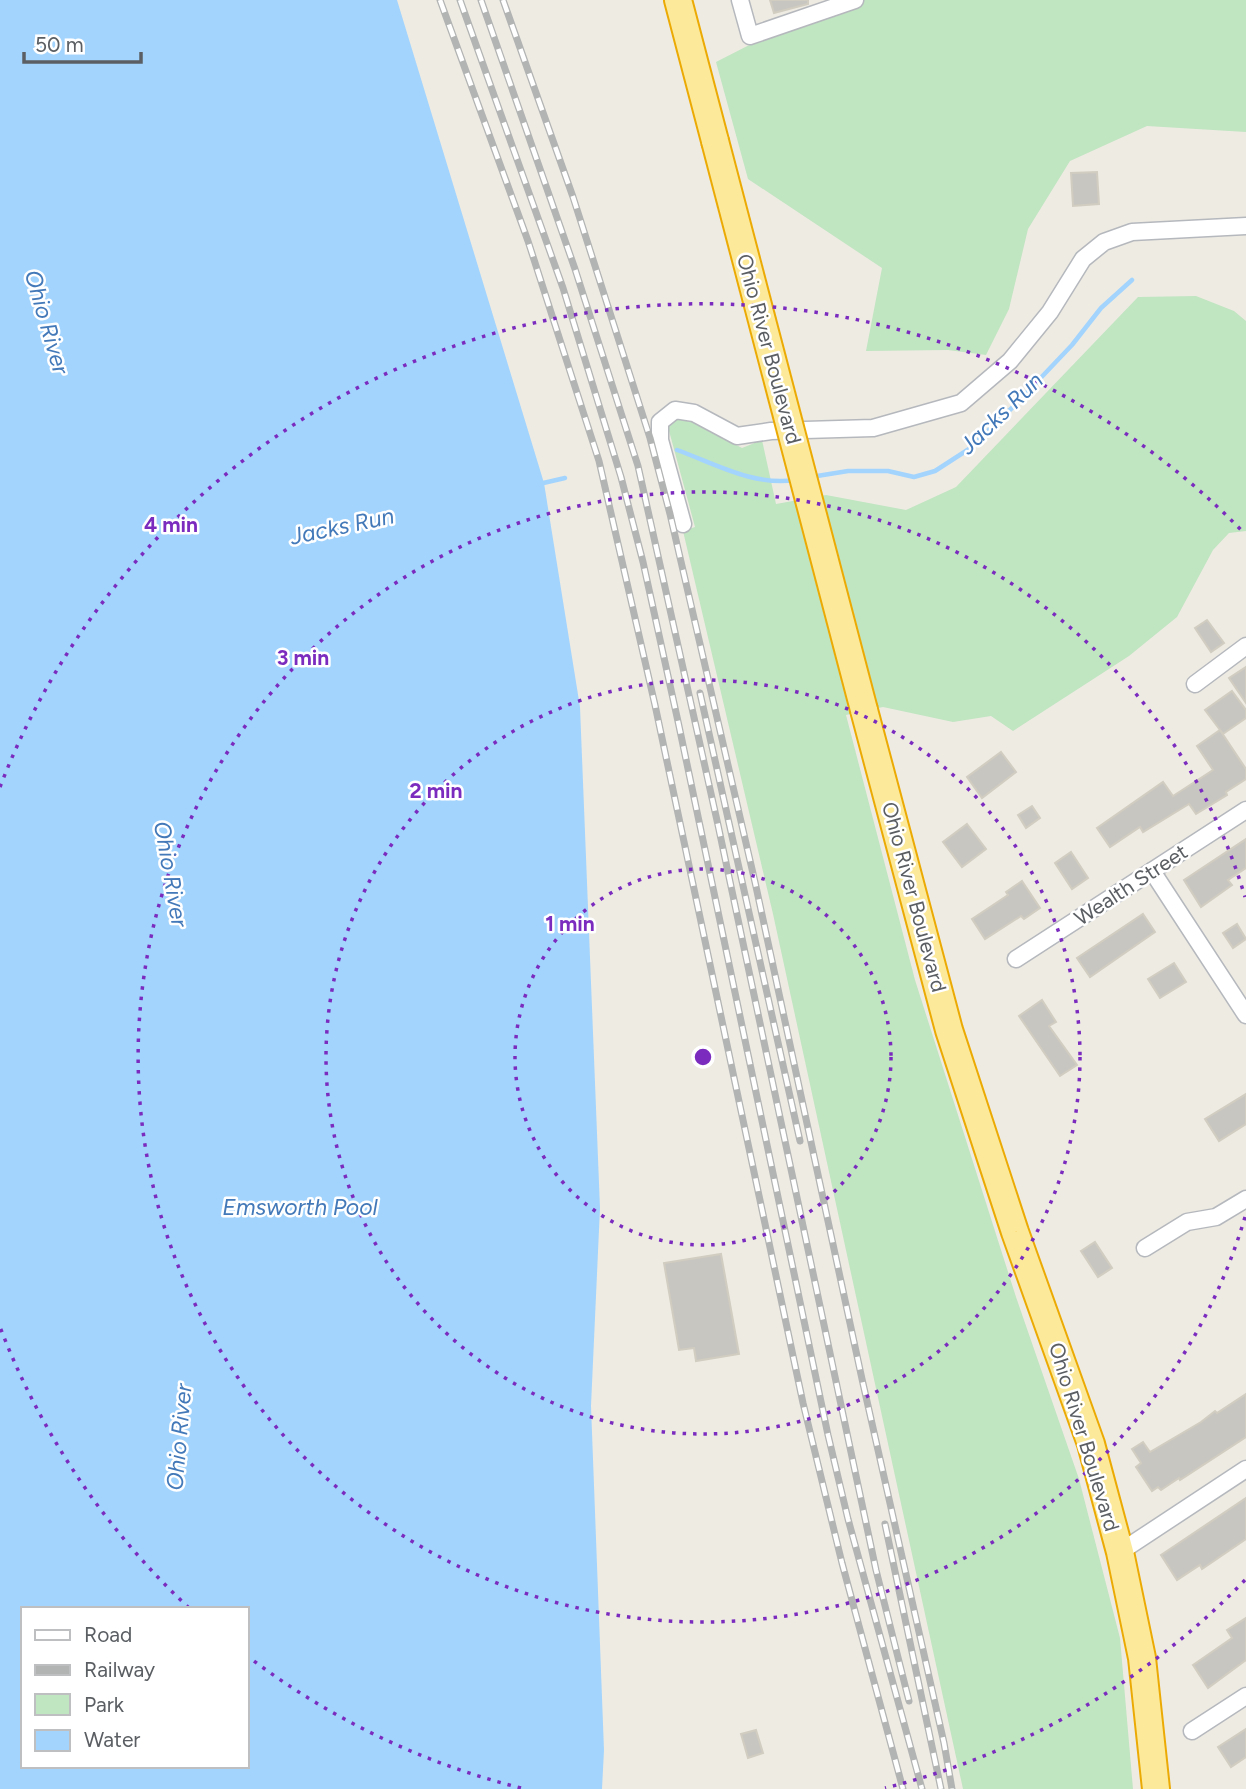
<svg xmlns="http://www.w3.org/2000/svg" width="1246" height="1789" viewBox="0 0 1246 1789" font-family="Figtree,sans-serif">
<rect width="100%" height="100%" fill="#eeebe3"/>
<g fill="#c0e5c1">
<path d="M837,0H1246V132L1147,126L1070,161L1028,229L1009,309L986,355L948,350L866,351L882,268L748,179L716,62Z"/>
<path d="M1196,296L1234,311L1246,321V531L1229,533L1213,550L1177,617L1129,656L1013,731L991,716L953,722L883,707L846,715L915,980L1016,1297L1079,1479L1120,1638L1133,1789H963L773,914L683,531L695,527L668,427L678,419L692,422L742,448L762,440L776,504L826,495L906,510L956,487L1138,297Z"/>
</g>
<path fill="#a3d4fd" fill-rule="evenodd" d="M0,0H397L544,483L580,707L600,1208L591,1406L604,1750L602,1789H0ZM23,1609H247V1766H23Z"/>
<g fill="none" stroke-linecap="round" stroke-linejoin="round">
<g stroke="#a3d4fd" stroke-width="4.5">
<path d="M677,450C716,464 753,486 795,480"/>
<path d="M811,477L848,471H888L914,477L935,471L969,449L1015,405L1072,345L1101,308L1132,280"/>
<path d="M539,484L565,478"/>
</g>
</g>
<g fill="#c8c6c0" stroke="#d2cdc1" stroke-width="2">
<path d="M770,0H808V4L774,13Z"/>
<path d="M1097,172L1099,204L1073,206L1071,173Z"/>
<path d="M1207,620L1224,643L1211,652L1195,628Z"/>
<path d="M1246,667V703L1229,678Z"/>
<path d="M1232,691L1246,710V718L1223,734L1205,710Z"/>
<path d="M1220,730L1246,769V779L1226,792L1227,795L1196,814L1189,804L1143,832L1140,827L1110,847L1097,828L1163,782L1173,796L1213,770L1197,746Z"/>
<path d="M1001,752L1016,772L982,798L967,777Z"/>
<path d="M1032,806L1040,818L1026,828L1018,815Z"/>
<path d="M967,824L986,849L962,867L943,842Z"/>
<path d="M1246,839V868L1228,880L1232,885L1201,907L1184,880Z"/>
<path d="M1071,852L1088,878L1072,889L1055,863Z"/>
<path d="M1022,881L1040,908L1024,919L1021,916L985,939L972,919L1008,895L1006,892Z"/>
<path d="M1143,914L1155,932L1090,977L1077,958Z"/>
<path d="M1237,924L1246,939L1233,948L1223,933Z"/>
<path d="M1174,963L1186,982L1160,998L1148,979Z"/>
<path d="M1042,1000L1056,1022L1049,1026L1077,1065L1060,1076L1019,1016Z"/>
<path d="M1246,1094V1124L1219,1141L1205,1119Z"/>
<path d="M1095,1242L1112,1268L1098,1277L1081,1251Z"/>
<path d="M721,1254L739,1354L696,1361L694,1348L679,1350L664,1263Z"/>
<path d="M1246,1394V1437L1180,1480L1179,1478L1161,1490L1158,1487L1152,1491L1136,1467L1141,1463L1132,1449L1143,1442L1150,1452L1201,1422L1215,1411L1217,1413Z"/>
<path d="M1246,1498V1539L1202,1569L1200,1565L1177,1580L1161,1555Z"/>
<path d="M1246,1618V1660L1208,1688L1193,1665L1232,1638L1227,1630Z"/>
<path d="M1246,1729V1757L1231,1767L1218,1747Z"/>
<path d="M756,1730L763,1753L748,1758L741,1734Z"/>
</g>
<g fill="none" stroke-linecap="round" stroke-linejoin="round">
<g stroke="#b5b8bd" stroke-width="19">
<g id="minor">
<path d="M740,0L750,36L855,0"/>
<path d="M683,524L660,440V422L675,410L694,413L737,436L771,431L873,428L961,403L1010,361L1050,312L1083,259L1104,242L1132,232L1246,226"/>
<path d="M1195,684L1246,646"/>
<path d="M1152,871L1246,1015"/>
<path d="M1016,959L1246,810"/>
<path d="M1145,1248L1187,1222L1216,1217L1246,1199"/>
<path d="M1120,1552L1246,1469"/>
<path d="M1192,1731L1246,1696"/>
</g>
</g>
<g stroke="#ecaa04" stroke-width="30">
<g id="trunk">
<path d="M678,0L715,141"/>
<path d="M864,710L949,1030L1015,1232L1091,1444L1120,1552L1142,1658L1156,1789"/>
</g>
</g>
<use href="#minor" stroke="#fff" stroke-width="16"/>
<use href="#trunk" stroke="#fcea9a" stroke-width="26"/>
<g stroke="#b2b3b3" stroke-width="7">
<g id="rail">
<path d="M440,0L528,241L599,461L655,705L803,1403L842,1563L903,1789"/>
<path d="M460,0L563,288L621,477L643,562L679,726L828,1435L848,1519L922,1789"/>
<path d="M481,0L575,269L638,466L718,825L876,1570L909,1701"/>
<path d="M503,0L573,197L650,438L670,514L755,882L862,1379L944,1743L952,1789"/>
<path d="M700,693L800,1141"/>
<path d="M885,1524L941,1789"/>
</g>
</g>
<use href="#rail" stroke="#fff" stroke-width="4.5" stroke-dasharray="13" stroke-linecap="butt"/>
<g stroke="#ecaa04" stroke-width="30" stroke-linecap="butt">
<path id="trunk-bridge" d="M715,141L864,710"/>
</g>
<use href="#trunk-bridge" stroke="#fcea9a" stroke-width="26"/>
</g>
<g fill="none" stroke="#7b2cbf" stroke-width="3.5" stroke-dasharray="3.5 7">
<circle cx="703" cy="1057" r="188"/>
<circle cx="703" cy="1057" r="377"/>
<path d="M1245 1217A565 565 0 1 1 1245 897"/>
<path d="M1245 1580A753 753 0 0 1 885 1788M521 1788A753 753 0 0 1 250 1658M189 1608A753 753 0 0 1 0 1327M0 787A753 753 0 0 1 1245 534"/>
</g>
<g text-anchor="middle" stroke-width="5" stroke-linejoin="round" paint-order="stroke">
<g font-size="21" fill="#5b5f63" stroke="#fff">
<text transform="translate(769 349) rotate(75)" y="7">Ohio River Boulevard</text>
<text transform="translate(1131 885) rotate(-33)" y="7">Wealth Street</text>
<text transform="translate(914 897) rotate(75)" y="7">Ohio River Boulevard</text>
<text transform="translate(1084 1437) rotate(73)" y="7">Ohio River Boulevard</text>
</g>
<g font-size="23" font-style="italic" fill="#4379b8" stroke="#fff">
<text transform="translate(47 322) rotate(74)" y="8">Ohio River</text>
<text transform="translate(1001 413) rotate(-44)" y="8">Jacks Run</text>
<text transform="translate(342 526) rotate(-12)" y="8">Jacks Run</text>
<text transform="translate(171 874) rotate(80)" y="8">Ohio River</text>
<text x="300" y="1215">Emsworth Pool</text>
<text transform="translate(179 1437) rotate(-85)" y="8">Ohio River</text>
</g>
</g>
<circle cx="703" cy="1057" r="10" fill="#7b2cbf" stroke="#fff" stroke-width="3.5"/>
<g font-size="21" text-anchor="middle" font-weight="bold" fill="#7b2cbf" stroke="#fff" stroke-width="5" stroke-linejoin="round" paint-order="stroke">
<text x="171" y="532">4 min</text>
<text x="303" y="665">3 min</text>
<text x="436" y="798">2 min</text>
<text x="570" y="931">1 min</text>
</g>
<rect x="21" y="1607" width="228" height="161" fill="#ffffff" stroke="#bdbfc1" stroke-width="2"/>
<rect x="35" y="1630" width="35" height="10" fill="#ffffff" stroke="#bdbfc1" stroke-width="2"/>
<text x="84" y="1642" font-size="21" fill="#5b5f63">Road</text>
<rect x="35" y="1665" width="35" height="10" fill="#b2b3b3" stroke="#bdbfc1" stroke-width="2"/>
<text x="84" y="1677" font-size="21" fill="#5b5f63">Railway</text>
<rect x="35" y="1694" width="35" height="21" fill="#c0e5c1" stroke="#bdbfc1" stroke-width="2"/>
<text x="84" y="1712" font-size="21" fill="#5b5f63">Park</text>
<rect x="35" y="1730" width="35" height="21" fill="#a3d4fd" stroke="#bdbfc1" stroke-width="2"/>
<text x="84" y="1747" font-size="21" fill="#5b5f63">Water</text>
<path d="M24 52v10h117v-10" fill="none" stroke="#5b5f63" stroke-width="3.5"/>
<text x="35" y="52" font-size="21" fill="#5b5f63" stroke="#ffffff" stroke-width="5" paint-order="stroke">50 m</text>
</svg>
